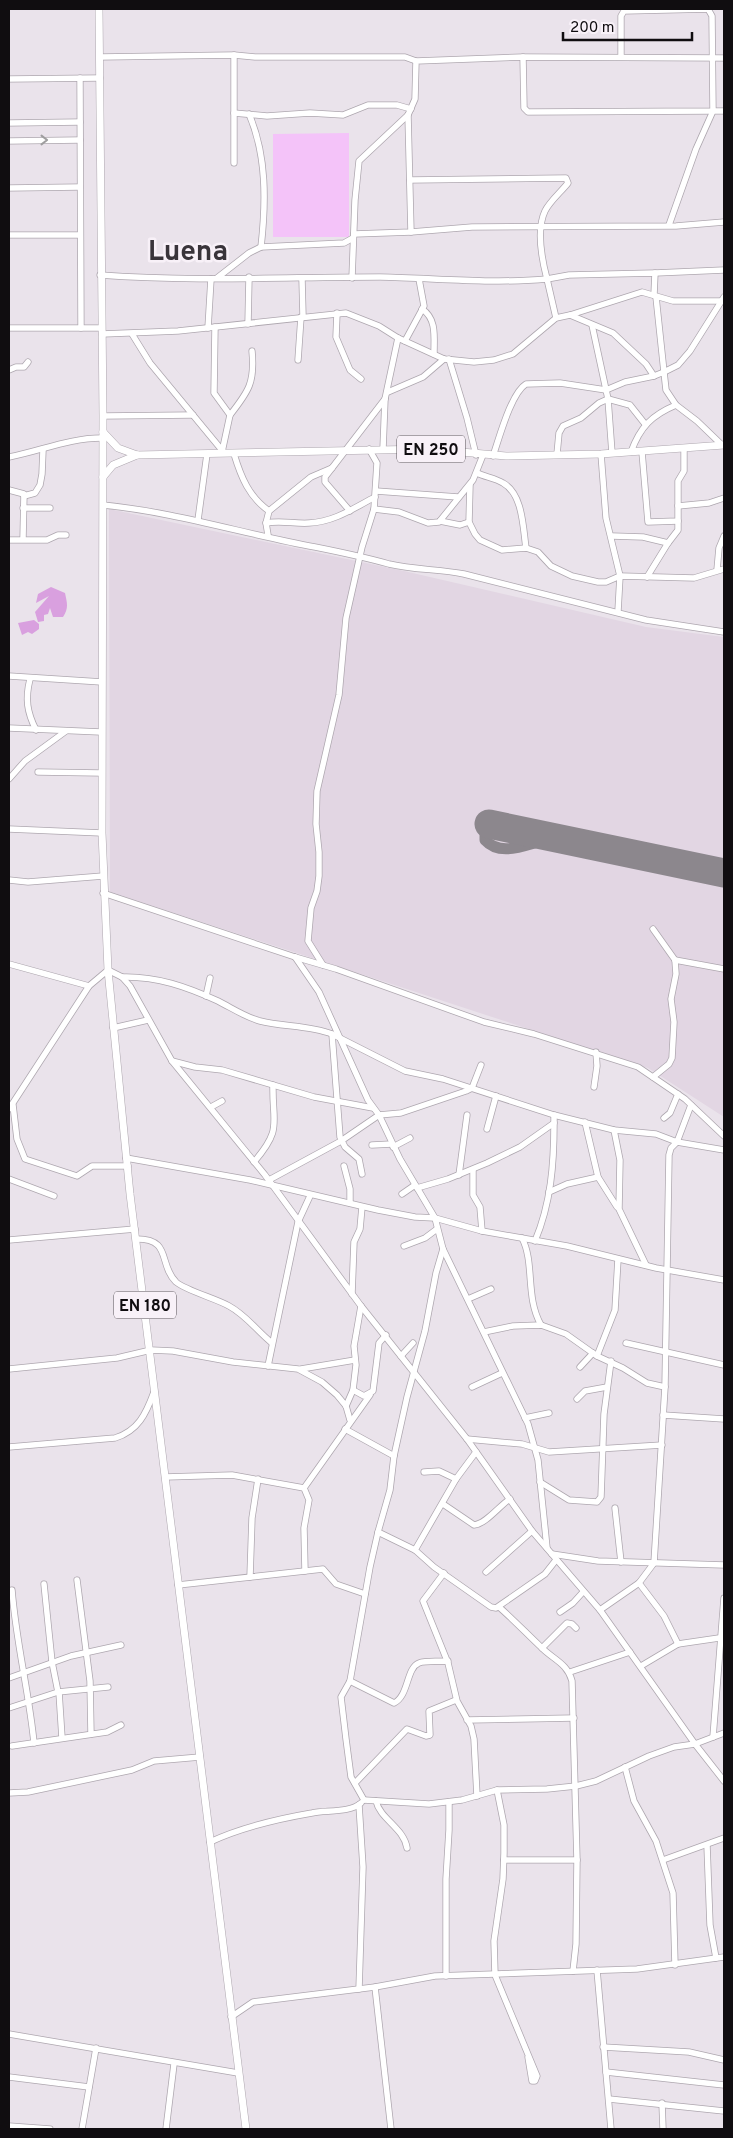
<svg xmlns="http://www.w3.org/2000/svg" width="733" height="2138" viewBox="0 0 733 2138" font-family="Overpass,sans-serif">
<rect width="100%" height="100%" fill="#eae3eb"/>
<path fill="#e2d6e3" d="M109,509L404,571L646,627L724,637V1117L648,1068L110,892Z"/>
<path fill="#f4c3f9" d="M349,133V237H273V134Z"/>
<g fill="#d9a0df">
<path d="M51,587L65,593C67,603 69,608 63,617H53L50,608L48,614L44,615V621L38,622L35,612L49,596L36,603L38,594Z"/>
<path d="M34,620L39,624V629L32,634L28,632L22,635L18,623Z"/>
</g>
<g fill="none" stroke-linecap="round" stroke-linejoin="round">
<path stroke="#8c878d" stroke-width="11" d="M489,824L485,828V840C503,860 533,840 556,838"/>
<path stroke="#8c878d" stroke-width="29" d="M489,824L724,873"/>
<g stroke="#aea7af" stroke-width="7">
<g id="minor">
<path d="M234,55V163"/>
<path d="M100,57L234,55L255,57H405L416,61"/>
<path d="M523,57L524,108L528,112L713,111L712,16L708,9L624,11L621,16V57"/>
<path d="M80,78L81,328"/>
<path d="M9,79L100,78"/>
<path d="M234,113L267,116L310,113L343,115L368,105H397L411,109"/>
<path d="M249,114C267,156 266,203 261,247"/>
<path d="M408,115L411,232"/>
<path d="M9,123L80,122"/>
<path d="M9,141L80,140"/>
<path d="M410,180L566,178L568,183C561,192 550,201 545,211C536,230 542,260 547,279L569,275L655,273L654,295"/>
<path d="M9,188L80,187"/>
<path d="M669,225L696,149L713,111H724"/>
<path d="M354,234L411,232L472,227L676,226L724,222"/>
<path d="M9,235H80"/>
<path d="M655,273L724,270"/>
<path d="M100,275C194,282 287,277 380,277C436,278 492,284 547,279L556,318"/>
<path d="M217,278L249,253L261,247L344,243L353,238"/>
<path d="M352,278L355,200L359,161L408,115L415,99L416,61L523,57L724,58"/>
<path d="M302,279L303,316"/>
<path d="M656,297L664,372L678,365L690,351L724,297"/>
<path d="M422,309C437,319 434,337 434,354"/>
<path d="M337,313L336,337L350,370L361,379"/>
<path d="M570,315L642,292L673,301H723"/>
<path d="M248,324L249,277"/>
<path d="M592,325L608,399L612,453"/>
<path d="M215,327L214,393L230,415L222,452"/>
<path d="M9,328H102"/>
<path d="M208,328L211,279"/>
<path d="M102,334L178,331L346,313L379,326L398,338L444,359L474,362L494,360L513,354L556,318L570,315L613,333L646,364L654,376L664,372L666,390L676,405L697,421L722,445"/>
<path d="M132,334L150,363L221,449"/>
<path d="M405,341L424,306L419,279"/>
<path d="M449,359L467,418L476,455"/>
<path d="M298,360L301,317"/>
<path d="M9,370L16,367H24L28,362"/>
<path d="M388,392L423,377L444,359"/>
<path d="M230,415C249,391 255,382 252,351"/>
<path d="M103,416L193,415"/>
<path d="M383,449L385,399L398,338"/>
<path d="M631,452C640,427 652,415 676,405"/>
<path d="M642,452L648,522L678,521V481L684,471V450"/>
<path d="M234,454C241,477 249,497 269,511"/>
<path d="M557,454L559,433L563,426L581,418L599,403L608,399L630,405L645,424"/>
<path d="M601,454L606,518L620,576L618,611"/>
<path d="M493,456C499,439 511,393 526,384L560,383L606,390L625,382L654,376"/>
<path d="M9,457C41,451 69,438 102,438"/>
<path d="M332,468L325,477V482L350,511"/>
<path d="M477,473C485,477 495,478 503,483C523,494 523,528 526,548"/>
<path d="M470,485L469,522L475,534L480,540L502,550L526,548L538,552L551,566L572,576L598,582H606L620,576L694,578L724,569"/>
<path d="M9,490L24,494L23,539"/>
<path d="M376,491L458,497"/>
<path d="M24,496L35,493L40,485L42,474L43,450"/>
<path d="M103,505C175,512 244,534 315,547C340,552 364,557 389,564C414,570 439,569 464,574L646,620L724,632"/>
<path d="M678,506L709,503L724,498"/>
<path d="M23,508H50"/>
<path d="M374,509L399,512L428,523L439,522L473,480L483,455"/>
<path d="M198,520L207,454"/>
<path d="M440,521L460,525L469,522"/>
<path d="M266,523C281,520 294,524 309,523C334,522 354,508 375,497"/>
<path d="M268,535L266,523L269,511L311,477L332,468L385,399"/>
<path d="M612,536L643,537L668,543L678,530V521"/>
<path d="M9,540H47L58,535H66"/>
<path d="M717,570L719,548L724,536"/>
<path d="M647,577L668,543"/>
<path d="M9,676L102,682"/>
<path d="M30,679C25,699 27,712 36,730"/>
<path d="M9,728L101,732"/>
<path d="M38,772L101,773"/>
<path d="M9,779L25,761L66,731"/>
<path d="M9,829L102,833"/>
<path d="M9,880L28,882L103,876"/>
<path d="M103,893L295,957L336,969L484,1022L534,1034L638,1067L685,1099L724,1136"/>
<path d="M653,929L675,960L676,974L671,999L674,1022L672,1058L669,1064L653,1077"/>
<path d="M295,957L319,992L368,1100L379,1115L400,1159L435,1218L443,1249L528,1424L538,1460L547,1548"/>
<path d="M675,960L724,969"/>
<path d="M9,964L89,986"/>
<path d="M323,965L308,941L311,908L317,891L319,876V852L316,824L317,791L339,695L346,618L362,547L374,509L377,463L369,449"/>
<path d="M122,977C157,976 187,987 218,1001C232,1008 245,1017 260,1021C284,1027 309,1025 332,1034L405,1071L443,1079L554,1115L614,1130L656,1134L677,1142L691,1105"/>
<path d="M206,996L210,978"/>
<path d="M113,1028L148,1020"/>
<path d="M332,1034L340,1137L345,1147L359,1159L362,1174"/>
<path d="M172,1061L195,1067L222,1070L314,1097L373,1108"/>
<path d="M594,1087L597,1066L596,1052"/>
<path d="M13,1105L17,1139L25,1159L77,1176L92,1166H128"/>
<path d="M211,1107L222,1101"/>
<path d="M9,1109L89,986L108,970L122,977L130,986L172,1061L265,1175L361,1306L467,1439L532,1531L600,1610L695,1744L724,1781"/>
<path d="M664,1118L670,1113L678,1094"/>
<path d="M585,1122L598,1177L617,1207"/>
<path d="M487,1129L496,1096"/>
<path d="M614,1130L620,1160L619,1209L646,1265"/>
<path d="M372,1145L392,1144"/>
<path d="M393,1147L410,1138"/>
<path d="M126,1158L250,1180L378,1210L415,1217L435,1218L482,1231L567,1246L656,1268L724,1280"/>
<path d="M254,1162C283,1128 272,1124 273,1085"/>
<path d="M344,1166L350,1189V1203"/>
<path d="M473,1170V1195L480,1207L482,1231"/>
<path d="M459,1175L467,1115"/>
<path d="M9,1179L54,1196"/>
<path d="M269,1180L341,1141L379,1115L401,1113L466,1091L472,1088L481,1065"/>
<path d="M417,1188L448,1179L487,1163L520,1147L554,1123V1115"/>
<path d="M549,1192L567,1184L598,1177"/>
<path d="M402,1194L415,1185"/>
<path d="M522,1238C535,1263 525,1297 541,1325"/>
<path d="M137,1239C172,1239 158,1264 176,1282C185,1290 217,1299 229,1306C246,1315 257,1331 272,1343"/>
<path d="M9,1240L135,1229"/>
<path d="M535,1241C551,1203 554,1164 554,1123"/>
<path d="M404,1246L425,1238L437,1229"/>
<path d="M352,1294L354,1242L360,1229L362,1207"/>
<path d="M468,1299L491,1289"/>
<path d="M361,1306L354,1346L356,1365L353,1390L364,1396L373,1391L379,1343L386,1335"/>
<path d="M484,1332L513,1326L541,1325L566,1334L597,1356L623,1368L647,1383L665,1387"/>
<path d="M626,1343L724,1365"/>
<path d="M401,1356L413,1343"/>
<path d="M597,1356L615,1310L618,1259"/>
<path d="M268,1366L298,1222L310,1196"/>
<path d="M580,1367L593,1353"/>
<path d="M9,1369L117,1358L151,1350L173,1351L233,1362L298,1369L322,1382L337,1395L346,1406L350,1420"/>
<path d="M301,1369L355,1360"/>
<path d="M472,1387L502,1373"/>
<path d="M577,1399L585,1391L607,1387"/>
<path d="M346,1406L353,1390"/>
<path d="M663,1415L724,1419"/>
<path d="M525,1418L549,1413"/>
<path d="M345,1429L394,1456"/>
<path d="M467,1439L522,1444L549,1452L662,1445"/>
<path d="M9,1447L115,1438C138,1431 146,1414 154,1392"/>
<path d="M476,1452L456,1479L415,1550L434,1567L491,1607L496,1608L545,1574L556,1560"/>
<path d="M424,1472L439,1471L456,1479"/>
<path d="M165,1477L232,1475L304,1488L309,1500L304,1528L305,1571"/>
<path d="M540,1482L569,1500L597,1502L601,1497L604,1414L611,1361"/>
<path d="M304,1488L370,1395"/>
<path d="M443,1504L474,1525C486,1524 499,1506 510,1499"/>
<path d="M615,1508L621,1562"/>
<path d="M415,1550L378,1532L390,1490L394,1456L407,1397L425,1331L436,1273L443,1249"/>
<path d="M552,1554L598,1561L724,1565"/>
<path d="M486,1572L532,1531"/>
<path d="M444,1573L423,1601L448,1663L457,1701L471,1726L474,1739L477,1796"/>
<path d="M250,1577L252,1518L258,1479"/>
<path d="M77,1580L90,1681L91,1734"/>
<path d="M44,1584L52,1662L58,1692"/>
<path d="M178,1585L323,1569L336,1584L365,1594"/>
<path d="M12,1590C16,1642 29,1692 34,1743"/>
<path d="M499,1607C514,1620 527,1634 542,1648C554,1660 567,1663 572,1681L577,1860L576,1944L573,1971"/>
<path d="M600,1610L639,1583"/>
<path d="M560,1612L573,1603L583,1592"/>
<path d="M678,1644L664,1616L639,1583L654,1563L665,1387L669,1155L671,1148L677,1142L724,1150"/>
<path d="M542,1648L567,1623L572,1624L576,1628"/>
<path d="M641,1666L678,1644L719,1638"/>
<path d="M570,1672L630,1652"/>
<path d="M9,1678L71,1656L121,1645"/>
<path d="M350,1681L394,1703C409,1696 406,1668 419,1663C427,1660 439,1662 448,1661"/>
<path d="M59,1692L62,1738"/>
<path d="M9,1708L58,1692L108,1687"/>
<path d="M467,1720L574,1718"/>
<path d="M713,1737L724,1598"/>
<path d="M12,1746L107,1732L121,1725"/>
<path d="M625,1767L634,1801L656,1841L673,1893L675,1965"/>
<path d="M355,1783L407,1729L426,1736L430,1735L429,1711L456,1700"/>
<path d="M497,1790L504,1825V1853L503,1879L494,1941L495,1975L537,2076L535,2081H532L528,2057"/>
<path d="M9,1793L28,1792L132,1770L154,1761L200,1757"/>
<path d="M364,1800L429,1804L462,1800L497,1790L547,1789L576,1786L596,1781L649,1756L674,1747L695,1744L724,1733"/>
<path d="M364,1800L351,1777L346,1739L341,1697L350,1681L370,1567L378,1532"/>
<path d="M376,1801C380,1819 404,1828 407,1848"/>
<path d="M210,1842C242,1827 277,1819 312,1813C326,1810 350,1813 361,1803"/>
<path d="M707,1845L710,1925L716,1958"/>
<path d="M504,1860H577"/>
<path d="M663,1860L724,1838"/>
<path d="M597,1970L611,2129"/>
<path d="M446,1976V1879L449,1830V1802"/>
<path d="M375,1987L391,2129"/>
<path d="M359,1989L363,1867L359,1805"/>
<path d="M231,2017L253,2002L375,1987L435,1976L637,1969L724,1957"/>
<path d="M9,2034L238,2073"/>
<path d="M603,2047L689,2052L724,2060"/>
<path d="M606,2072L724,2085"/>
<path d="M9,2077L89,2087"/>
<path d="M609,2099L724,2111"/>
<path d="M662,2103L663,2129"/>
<path d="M9,2126L50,2129"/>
<path d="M82,2129L96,2048"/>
<path d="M166,2129L174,2064"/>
</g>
</g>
<g stroke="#aea7af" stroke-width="8">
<g id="major">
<path d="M99,9L103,416L102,833L108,970L130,1194L246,2129"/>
<path d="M103,432L118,448L137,455L428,449L506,456L601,454L724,445"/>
<path d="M103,477L113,465L137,455"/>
</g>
</g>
<use href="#minor" stroke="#fff" stroke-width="5.5"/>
<use href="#major" stroke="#fff" stroke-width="7"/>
</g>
<defs><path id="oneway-chevron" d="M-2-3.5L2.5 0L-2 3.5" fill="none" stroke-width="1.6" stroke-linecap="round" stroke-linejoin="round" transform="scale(1.25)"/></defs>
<use stroke="#9f9e9f" href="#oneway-chevron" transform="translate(44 140)"/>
<g text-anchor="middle" stroke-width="5" stroke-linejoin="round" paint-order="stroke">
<g fill="#f8f1f8" stroke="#565156" stroke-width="1">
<rect x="397" y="435.5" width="68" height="27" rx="4"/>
<rect x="114" y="1291.5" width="62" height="27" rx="4"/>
</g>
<g font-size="16" font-weight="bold" fill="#100d10">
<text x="431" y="455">EN 250</text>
<text x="145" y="1311">EN 180</text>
</g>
<g font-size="28" font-weight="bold" fill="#39343a" stroke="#f8f1f8">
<text x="188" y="260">Luena</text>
</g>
</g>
<rect width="733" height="2138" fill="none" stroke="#100d10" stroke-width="20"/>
<path d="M563 32v8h129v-8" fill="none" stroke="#100d10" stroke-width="2.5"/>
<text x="570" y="32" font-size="15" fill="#100d10" stroke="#f8f1f8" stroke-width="4" paint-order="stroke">200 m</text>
</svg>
